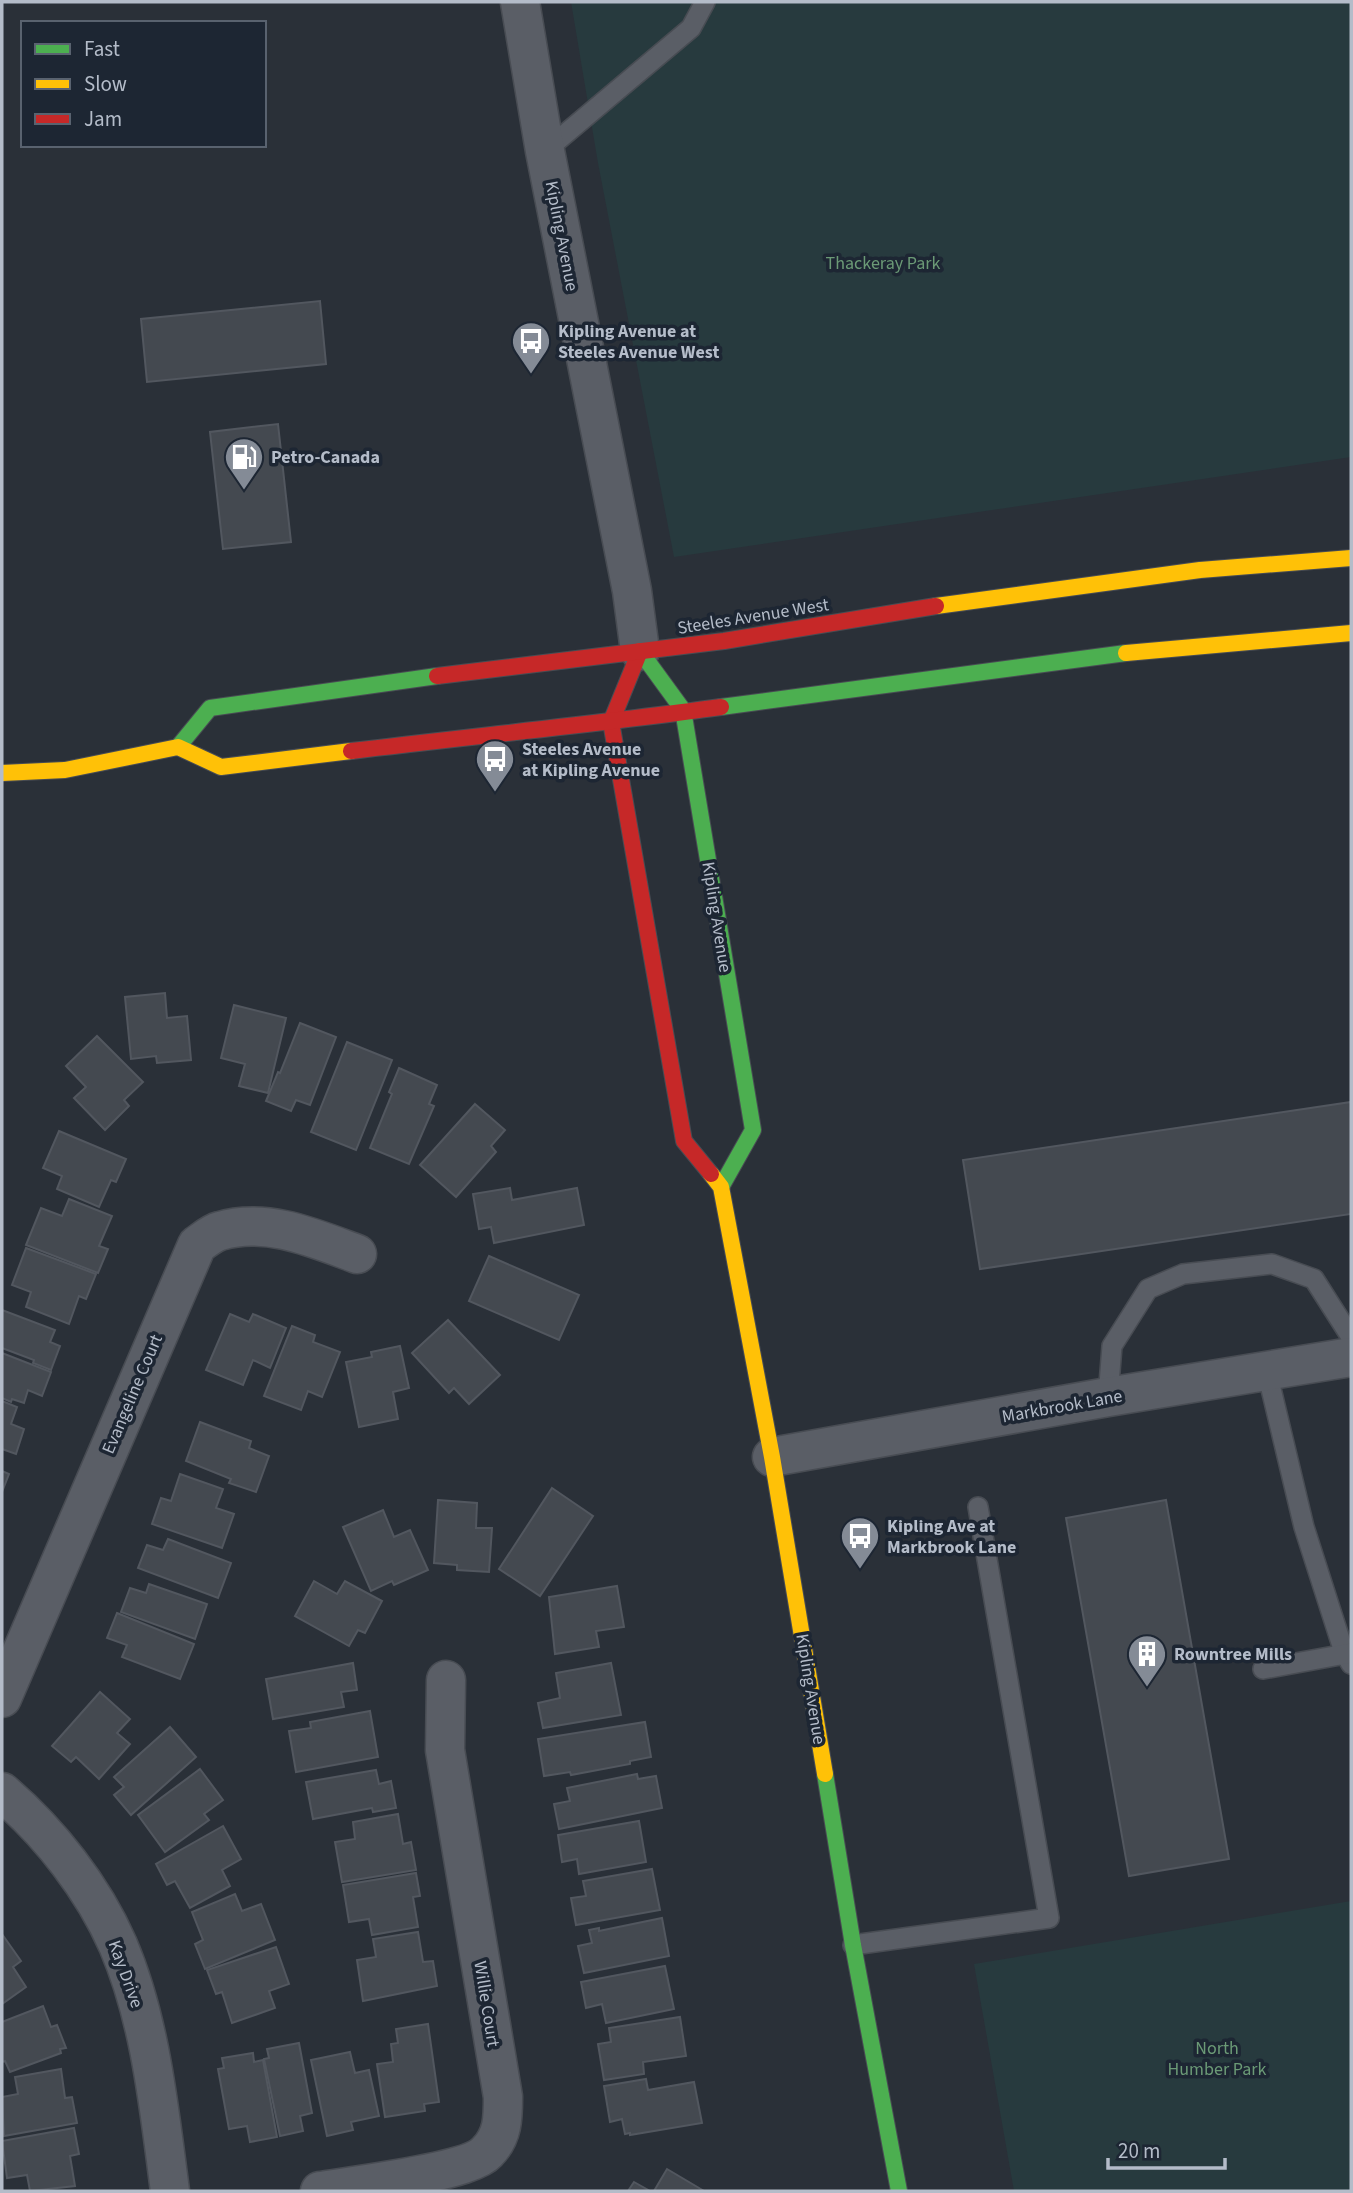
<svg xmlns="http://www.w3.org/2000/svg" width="1353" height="2193" viewBox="0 0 1353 2193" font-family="'Source Sans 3',sans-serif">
<rect width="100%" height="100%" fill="#2a3038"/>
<g fill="#273a3e">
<path d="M571,2H1351V457L674,557L598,163Z"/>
<path d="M1351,1901V2191H1014L974,1964Z"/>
</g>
<g fill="#444950" stroke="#52575f" stroke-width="2">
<path d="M320,301L326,364L147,382L141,319Z"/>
<path d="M278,424L291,542L223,549L210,432Z"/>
<path d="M165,993L167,1018L187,1016L191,1060L157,1063L156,1056L131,1059L125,997Z"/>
<path d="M234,1005L286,1018L268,1093L239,1086L245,1064L221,1058Z"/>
<path d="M300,1023L336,1037L310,1105L296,1100L291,1111L266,1101L278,1072L280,1073Z"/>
<path d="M97,1036L143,1082L124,1100L129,1106L105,1130L74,1098L86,1087L66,1066Z"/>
<path d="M347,1042L392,1060L356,1150L311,1132Z"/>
<path d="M399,1068L437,1085L429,1104L434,1106L409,1164L370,1148L392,1094L389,1092Z"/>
<path d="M1351,1102V1214L980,1269L963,1160Z"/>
<path d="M475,1104L505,1130L491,1146L496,1152L456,1197L420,1165Z"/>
<path d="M59,1131L126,1159L116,1182L111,1180L99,1207L57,1189L62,1176L43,1168Z"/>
<path d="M510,1188L512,1200L577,1188L584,1225L494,1243L491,1227L479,1229L473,1194Z"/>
<path d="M69,1199L112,1216L99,1246L108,1249L98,1273L26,1245L41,1208L62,1216Z"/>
<path d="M26,1248L96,1274L86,1299L79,1296L69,1324L26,1307L31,1292L12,1285Z"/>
<path d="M489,1256L579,1295L559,1340L469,1301Z"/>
<path d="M2,1310L55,1330L50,1342L60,1346L51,1370L33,1363L34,1360L2,1348Z"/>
<path d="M230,1314L249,1322L253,1314L286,1328L270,1368L253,1360L243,1385L206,1370Z"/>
<path d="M448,1320L500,1375L469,1404L454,1388L449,1393L412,1353Z"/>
<path d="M292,1326L315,1335L313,1342L340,1352L322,1397L308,1391L301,1410L264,1396Z"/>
<path d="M400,1346L409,1388L393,1392L398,1419L359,1427L346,1362L372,1357L371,1352Z"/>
<path d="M2,1353L51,1372L42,1396L28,1390L24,1403L12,1399L11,1402L2,1398Z"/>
<path d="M2,1401L17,1407L11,1424L24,1429L16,1454L2,1449Z"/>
<path d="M200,1422L251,1441L249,1448L269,1456L256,1492L229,1483L231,1479L186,1461Z"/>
<path d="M2,1471L9,1474L2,1492Z"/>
<path d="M180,1474L223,1489L216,1508L234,1514L222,1548L152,1524L161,1498L171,1501Z"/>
<path d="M552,1488L593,1516L540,1596L499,1569Z"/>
<path d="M438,1500L477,1503L476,1528H492L489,1572L457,1570V1565L434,1563Z"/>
<path d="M1166,1500L1229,1859L1129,1876L1066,1518Z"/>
<path d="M383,1510L394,1537L410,1530L428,1570L394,1585L392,1581L371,1591L343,1527Z"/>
<path d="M168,1539L231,1563L218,1598L138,1568L147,1545L163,1550Z"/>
<path d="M314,1581L337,1594L345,1581L382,1601L365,1633L358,1630L349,1646L295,1616Z"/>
<path d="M149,1584L207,1604L195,1639L121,1612L130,1588L146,1593Z"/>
<path d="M617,1586L624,1627L596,1631L599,1647L555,1654L549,1597Z"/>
<path d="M117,1613L194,1644L180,1679L122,1657L127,1645L107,1638Z"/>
<path d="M353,1663L357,1690L341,1692L344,1707L273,1719L266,1679Z"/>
<path d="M611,1663L621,1715L543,1728L538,1703L560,1698L556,1673Z"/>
<path d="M100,1692L130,1719L117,1733L130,1744L99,1779L76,1757L71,1762L52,1746Z"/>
<path d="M370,1711L378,1757L296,1772L289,1731L311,1728L310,1722Z"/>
<path d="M645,1722L651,1757L630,1761V1764L571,1775L570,1772L544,1776L538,1739Z"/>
<path d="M170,1727L196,1757L131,1815L114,1795L124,1787L114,1777Z"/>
<path d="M200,1769L223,1800L204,1814L209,1820L165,1852L138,1815Z"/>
<path d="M376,1770L379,1784L391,1781L396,1808L373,1812L372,1808L313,1819L306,1782Z"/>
<path d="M637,1774L638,1779L656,1776L662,1808L559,1829L554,1804L570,1801L567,1788Z"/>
<path d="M398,1814L403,1844L411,1842L416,1870L342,1882L335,1842L355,1839L353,1822Z"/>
<path d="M639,1821L646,1862L579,1874L577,1859L562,1862L558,1835Z"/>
<path d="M223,1826L241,1859L222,1870L230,1886L190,1908L175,1881L167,1885L156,1864Z"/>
<path d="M652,1869L660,1910L576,1925L571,1898L586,1896L583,1881Z"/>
<path d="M416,1873L420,1896L413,1897L418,1927L372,1935L369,1919L349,1922L343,1885Z"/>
<path d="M235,1894L242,1911L261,1904L275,1940L205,1969L195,1944L203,1940L192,1912Z"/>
<path d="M662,1918L669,1956L584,1973L578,1946L592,1943L589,1930L599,1928V1931Z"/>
<path d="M418,1932L423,1962L433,1961L437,1986L363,2001L357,1960L376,1957L373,1939Z"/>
<path d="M2,1934L21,1961L13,1967L26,1987L2,2004Z"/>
<path d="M276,1947L289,1984L269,1991L275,2008L232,2023L222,1992L216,1994L207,1970Z"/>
<path d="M665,1966L674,2009L606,2023L602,2004L586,2008L581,1982Z"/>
<path d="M43,2006L51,2027L57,2025L66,2048L60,2049L61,2053L10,2072L5,2061L2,2062V2022Z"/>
<path d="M680,2017L686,2056L643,2062L644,2074L604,2080L598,2044L611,2042L609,2028Z"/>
<path d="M428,2024L439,2102L424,2104L425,2111L385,2117L377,2064L393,2062L391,2044L398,2043L396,2029Z"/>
<path d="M299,2043L312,2113L300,2116L303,2131L280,2136L264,2059L269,2058L267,2049Z"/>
<path d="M350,2052L355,2073L369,2070L379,2116L351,2122L353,2130L327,2136L311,2060Z"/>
<path d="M253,2053L254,2062L263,2060L277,2137L250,2142L247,2126L229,2129L218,2069L224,2068L222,2058Z"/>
<path d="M61,2069L65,2098L72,2097L77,2123L4,2136L2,2097L18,2094L15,2077Z"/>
<path d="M646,2079L648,2090L694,2082L702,2123L630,2135V2133L625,2134L622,2119L610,2122L604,2086Z"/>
<path d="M74,2128L79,2154L70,2156L75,2186L30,2191L27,2175L7,2178L2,2141Z"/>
<path d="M667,2169L704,2191H654Z"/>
<path d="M634,2182L650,2191H628Z"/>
</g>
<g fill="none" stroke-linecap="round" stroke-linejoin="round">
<g stroke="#484c53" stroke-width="22">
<g id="lane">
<path d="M545,151L691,28L705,2"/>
<path d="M1267,1372L1304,1527L1344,1652L1351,1664"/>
<path d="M1108,1397L1112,1346L1148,1289L1183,1274L1272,1264L1314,1279L1351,1337"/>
<path d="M1263,1669L1351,1653"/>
<path d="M853,1945L1049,1918L978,1507"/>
</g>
</g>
<g stroke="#484c53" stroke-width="41">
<g id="street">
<path d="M520,2L545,151L632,591L640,651"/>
<path d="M772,1457L1108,1397L1351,1357"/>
<path d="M2,1698L197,1245C204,1240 212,1233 220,1231C266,1217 314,1238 357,1254"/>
<path d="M2,1792C50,1833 93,1888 118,1945C151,2022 159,2109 170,2191"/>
<path d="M320,2191C351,2186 469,2172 487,2152C503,2136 503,2118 503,2097L445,1750L446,1680"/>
</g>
</g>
<g stroke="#484c53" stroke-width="18">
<g id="fast">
<path d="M640,651L683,710L753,1130L721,1187"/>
<path d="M721,707L1126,653"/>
<path d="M178,747L210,708L437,676"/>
<path d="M825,1774L853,1945L899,2191"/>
</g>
</g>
<g stroke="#484c53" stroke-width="18">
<g id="slow">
<path d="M936,606L1200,570L1351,558"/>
<path d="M1126,653L1351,633"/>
<path d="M2,773L65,770L178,747L221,767L351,751"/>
<path d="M711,1174L721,1187L772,1457L825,1774"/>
</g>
</g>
<g stroke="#484c53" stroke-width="18">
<g id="jam">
<path d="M640,651L611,722L684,1141L711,1174"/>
<path d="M437,676L724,641L936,606"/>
<path d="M351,751C475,736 598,724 721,707"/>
</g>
</g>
<use href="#lane" stroke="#5a5e66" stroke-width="19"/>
<use href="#street" stroke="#5a5e66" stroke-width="38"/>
<use href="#fast" stroke="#4caf50" stroke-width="16"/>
<use href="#slow" stroke="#ffc107" stroke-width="16"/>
<use href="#jam" stroke="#c62828" stroke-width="16"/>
</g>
<defs>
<g id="bus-pin" transform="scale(2.0125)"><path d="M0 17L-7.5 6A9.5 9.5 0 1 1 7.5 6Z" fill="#848b96" stroke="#1d2633"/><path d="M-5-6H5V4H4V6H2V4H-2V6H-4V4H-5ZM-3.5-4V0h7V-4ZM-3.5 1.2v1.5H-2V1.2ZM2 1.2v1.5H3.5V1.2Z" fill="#fff"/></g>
<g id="fuel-pin" transform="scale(2.0125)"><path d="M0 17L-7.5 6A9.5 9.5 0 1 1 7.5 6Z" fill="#848b96" stroke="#1d2633"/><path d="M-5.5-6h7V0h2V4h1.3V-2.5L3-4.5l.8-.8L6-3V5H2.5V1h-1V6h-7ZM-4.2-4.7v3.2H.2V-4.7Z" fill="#fff"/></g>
<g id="building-pin" transform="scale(2.0125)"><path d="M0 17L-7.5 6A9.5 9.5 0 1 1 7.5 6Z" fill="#848b96" stroke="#1d2633"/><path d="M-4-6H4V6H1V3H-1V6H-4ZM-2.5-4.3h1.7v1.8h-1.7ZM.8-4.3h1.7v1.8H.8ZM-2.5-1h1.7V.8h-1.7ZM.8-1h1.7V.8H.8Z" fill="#fff"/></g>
</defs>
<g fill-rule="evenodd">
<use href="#bus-pin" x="531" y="341"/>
<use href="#fuel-pin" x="244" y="457"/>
<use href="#bus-pin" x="495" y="759"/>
<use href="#bus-pin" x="860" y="1536"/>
<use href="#building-pin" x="1147" y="1654"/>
</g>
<g text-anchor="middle" stroke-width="7" stroke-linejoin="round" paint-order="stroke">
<g font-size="18" fill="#b4bcc9" stroke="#1d2633">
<text transform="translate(562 236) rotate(79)" y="6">Kipling Avenue</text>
<text transform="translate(753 616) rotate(-9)" y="6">Steeles Avenue West</text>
<text transform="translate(717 917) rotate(81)" y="6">Kipling Avenue</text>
<text transform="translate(132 1394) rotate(-67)" y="6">Evangeline Court</text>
<text transform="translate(1062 1406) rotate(-10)" y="6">Markbrook Lane</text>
<text transform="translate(811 1689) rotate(81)" y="6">Kipling Avenue</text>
<text transform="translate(126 1974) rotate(70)" y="6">Kay Drive</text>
<text transform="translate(487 2004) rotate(81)" y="6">Willie Court</text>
</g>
<g font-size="18" fill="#6b9a76" stroke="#1d2633">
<text x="883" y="269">Thackeray Park</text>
<text x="1217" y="2054">North<tspan x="1217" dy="21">Humber Park</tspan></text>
</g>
<g font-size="18" font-weight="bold" fill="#b4bcc9" stroke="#1d2633" text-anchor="start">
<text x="558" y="337">Kipling Avenue at<tspan x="558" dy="21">Steeles Avenue West</tspan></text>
<text x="271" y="463">Petro-Canada</text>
<text x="522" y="755">Steeles Avenue<tspan x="522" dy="21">at Kipling Avenue</tspan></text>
<text x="887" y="1532">Kipling Ave at<tspan x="887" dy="21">Markbrook Lane</tspan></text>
<text x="1174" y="1660">Rowntree Mills</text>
</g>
</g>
<rect width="1353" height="2193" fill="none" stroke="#b4bcc9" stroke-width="7"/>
<rect x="21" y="21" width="245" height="126" fill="#1d2633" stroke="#59626f" stroke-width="2"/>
<rect x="35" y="44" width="35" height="10" fill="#4caf50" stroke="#59626f" stroke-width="2"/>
<text x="84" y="56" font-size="21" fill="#b4bcc9">Fast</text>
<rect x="35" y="79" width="35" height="10" fill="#ffc107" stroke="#59626f" stroke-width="2"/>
<text x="84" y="91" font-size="21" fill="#b4bcc9">Slow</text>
<rect x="35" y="114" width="35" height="10" fill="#c62828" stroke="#59626f" stroke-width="2"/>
<text x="84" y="126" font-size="21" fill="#b4bcc9">Jam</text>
<path d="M1108 2158v10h117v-10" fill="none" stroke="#b4bcc9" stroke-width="3.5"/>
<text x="1118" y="2158" font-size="21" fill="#b4bcc9" stroke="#1d2633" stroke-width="5" paint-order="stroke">20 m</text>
</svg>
